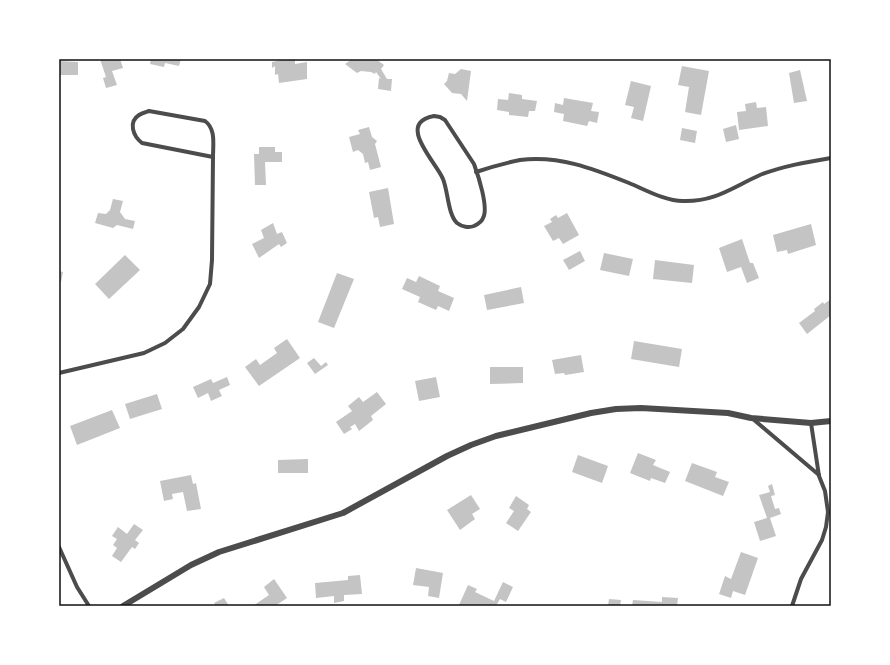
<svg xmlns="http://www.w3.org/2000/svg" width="890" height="665" viewBox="0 0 890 665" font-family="'Varela Round',sans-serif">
<rect width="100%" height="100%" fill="#fff"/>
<g fill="#c4c4c4">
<path d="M100,59H120L123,68L112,71L117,85L106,88L103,78L106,77Z"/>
<path d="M151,59H181L179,66L165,63L164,67L150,64Z"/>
<path d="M287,59H295V64L307,62V79L279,83L278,74L275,75V66L272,68V62Z"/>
<path d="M352,59H376L384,65L381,69L387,79H392L391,91L378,89L379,78L381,79L376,72L375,74L371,72L361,71L357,73L345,64Z"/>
<path d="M59,61L78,62V75H59Z"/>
<path d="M682,66L709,71L701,115L685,112L689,87L678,85Z"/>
<path d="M461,69L471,71L467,101L461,94L452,93L444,84L447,81L449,73L455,74Z"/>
<path d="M800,70L807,101L794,103L789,73Z"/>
<path d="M631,81L651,86L643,121L631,118L634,107L625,105Z"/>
<path d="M509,93L522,95V99L537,101L535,111H529L528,117L509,115V112L497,110L498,99L508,100Z"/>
<path d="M564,98L593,103L591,111L599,112L597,123L589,121L587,126L563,121L564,114L554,112L555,103L563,105Z"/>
<path d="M756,102L757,108L766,107L768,126L739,130L737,112L746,111L745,104Z"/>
<path d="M736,125L739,139L726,142L723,129Z"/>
<path d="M369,127L372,137L377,141L375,144L381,167L370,170L368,162L365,163L363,154L358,150L353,152L349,137L360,134L358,130Z"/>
<path d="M682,128L697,131L695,143L680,140Z"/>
<path d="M259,147H275V152H282V162H265L266,185H255L254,154H259Z"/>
<path d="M388,188L394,224L380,227L378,217L374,218L369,192Z"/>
<path d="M113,199L123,201L120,212L125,219L135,221L133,229L117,225L113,228L95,223L98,213L106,214L110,210Z"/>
<path d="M567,213L579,235L563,244L559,238L553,241L544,226L552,222L550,219L556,215L558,218Z"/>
<path d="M273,223L277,234L282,232L287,243L281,247L279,244L259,258L252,244L264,238L261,230Z"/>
<path d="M811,224L816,245L788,254L787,250L777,252L773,235Z"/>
<path d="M742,239L750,263H753L759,278L747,283L741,267L727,272L719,248Z"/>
<path d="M580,251L585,261L569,270L563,260Z"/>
<path d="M604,253L633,259L629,276L600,270Z"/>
<path d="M125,255L140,270L109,299L95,284Z"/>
<path d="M655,260L694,265L692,283L653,279Z"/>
<path d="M59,271L63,272L61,282H59Z"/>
<path d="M337,273L354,279L334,328L318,322Z"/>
<path d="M419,276L440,286L438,291L454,298L449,311L438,306L436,310L418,302L420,297L402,289L407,278L416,282Z"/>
<path d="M521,287L524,303L487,310L484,295Z"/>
<path d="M831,299V315L807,334L799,323L815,311L814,309L823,302L824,304Z"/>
<path d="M287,339L300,358L259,386L245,367L256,359L260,365L277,353L274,348Z"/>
<path d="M634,341L682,349L679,367L631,359Z"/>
<path d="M581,355L584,372L565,375L564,373L555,374L552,360Z"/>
<path d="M314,358L321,366L326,362L328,365L315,374L307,363Z"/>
<path d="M490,367H523V383L490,384Z"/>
<path d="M227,377L230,385L219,390L222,396L211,401L208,393L198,398L193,387L211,379L213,383Z"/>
<path d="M436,377L440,397L419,401L415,381Z"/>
<path d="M377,392L386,404L371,416L373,420L359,431L355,424L350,427L352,429L344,434L336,422L352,411L348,406L359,397L363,402Z"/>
<path d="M157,394L162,409L130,419L125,404Z"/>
<path d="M112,410L120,428L77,445L70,426Z"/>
<path d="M638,453L656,460L653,465L670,472L665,483L651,478L650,481L630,473Z"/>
<path d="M578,455L608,466L602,483L572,472Z"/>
<path d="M308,459V473H278V460Z"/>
<path d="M692,463L717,472L715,477L729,482L723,496L685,481Z"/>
<path d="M191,475L193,484L196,483L201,509L187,511L183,492L172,494L173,499L164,501L160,481Z"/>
<path d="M772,484L775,495L771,496L775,509L779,508L781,514L770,518L776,536L760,541L754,522L767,518L759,495L770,492L768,486Z"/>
<path d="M471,495L480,509L472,514L475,519L460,530L447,510Z"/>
<path d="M516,496L529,505L527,509L531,512L518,531L506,523L514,511L509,508Z"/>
<path d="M134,524L143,530L135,540L139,543L135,549L132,547L121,562L112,556L117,548L113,545L117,539L112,536L118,527L127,534Z"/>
<path d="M741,552L758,558L745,595L733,591L731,598L719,594L725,576L731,579Z"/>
<path d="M416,568L443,573L439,598L428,596L429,587L413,585Z"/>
<path d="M360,575L362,594L344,595V601L334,603V596L316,598L315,583L348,580V576Z"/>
<path d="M274,579L287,598L275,606H253L269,595L264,587Z"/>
<path d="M503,582L513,587L506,602L500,599L496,606L459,605L468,585L477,589L475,592L494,601Z"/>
<path d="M662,597L678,598L677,606H632L633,600L662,602Z"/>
<path d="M224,598L229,606H216L214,603Z"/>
<path d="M609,599L621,600L620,606H608Z"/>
</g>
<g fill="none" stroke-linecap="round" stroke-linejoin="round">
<g stroke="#4c4c4c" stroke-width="4">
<path d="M149,111L205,121C216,129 213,144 213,157L142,143C133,136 128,122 139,115C142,113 146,112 149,111Z"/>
<path d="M434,116L440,117L445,120L474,164C478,175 489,208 483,218C482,222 478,224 474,226C469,228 462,227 457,223C448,215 448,191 443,179C437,163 395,123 434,116Z"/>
<path d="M476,172C491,167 505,163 520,160C559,155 594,169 629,183C646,190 665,201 683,201C715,202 733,187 760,175C783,166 807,162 831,158"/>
<path d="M59,373L144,353L165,343L183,329L199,307L210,284L212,260L213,157"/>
<path d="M753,419L819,475"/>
<path d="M59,547L77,587L89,606"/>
<path d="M792,606L801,579L822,540L826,527L828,512L825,491L819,476L811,423"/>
</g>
<path stroke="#4c4c4c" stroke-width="6" d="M123,606L191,565L219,552L343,513L447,456L471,445L496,436L591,413L616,409L641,408L728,413L751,418L811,423L831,421"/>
</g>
<rect width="890" height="665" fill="none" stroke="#ffffff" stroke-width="120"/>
<rect x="60" y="60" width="770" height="545" fill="none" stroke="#111" stroke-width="1.5"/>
</svg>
